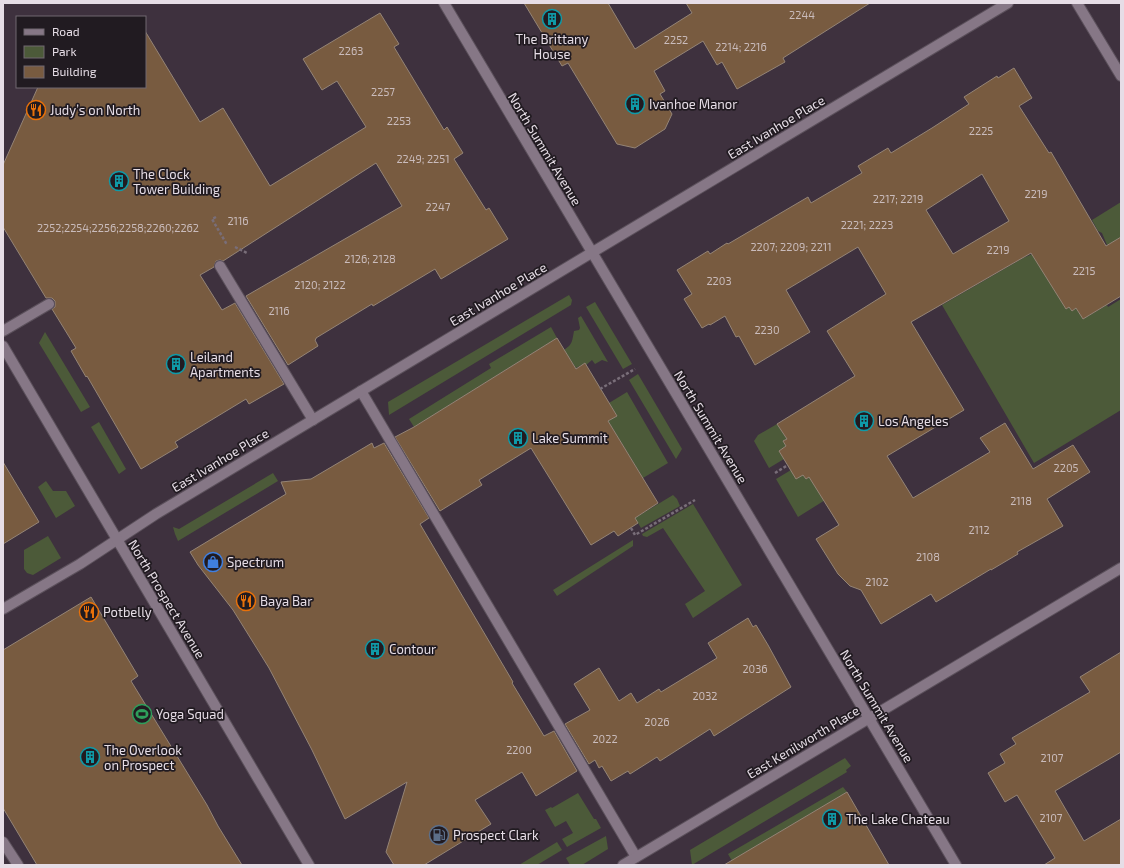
<svg xmlns="http://www.w3.org/2000/svg" width="1124" height="868" viewBox="0 0 1124 868" font-family="'Exo 2',sans-serif">
<rect width="100%" height="100%" fill="#3e313e"/>
<g fill="#4c5a39">
<path d="M1121,202V238L1107,245L1102,233L1098,231L1092,220Z"/>
<path d="M1037,252L1066,309L1069,307L1072,311L1076,308L1083,319L1107,305L1108,307L1121,299V410L1034,463L942,305L1023,258Z"/>
<path d="M569,295L572,300L571,305L389,415L388,402Z"/>
<path d="M595,302L632,364L623,369L586,307Z"/>
<path d="M581,316L608,362L602,360L595,364L592,360L586,365L585,363L576,368L564,350C573,344 572,341 574,331L579,330L580,328L578,318Z"/>
<path d="M551,327L557,338L414,427L409,419L491,368L489,364Z"/>
<path d="M45,332L90,407L81,412L39,343Z"/>
<path d="M638,374L682,449L676,459L629,380Z"/>
<path d="M627,392L668,463L643,478L608,421L617,416L609,403Z"/>
<path d="M99,422L126,469L119,474L91,427Z"/>
<path d="M777,424L787,439L783,441L786,446L779,451L784,459L769,468L754,441L758,435Z"/>
<path d="M791,470L803,475L806,479L809,477L830,497L798,517L776,479Z"/>
<path d="M273,473L278,481L178,541L175,534L173,527L179,529Z"/>
<path d="M46,481L53,491H66L75,506L56,518L38,487Z"/>
<path d="M673,495L677,499L680,506L641,528L635,518Z"/>
<path d="M693,504L742,585L693,618L685,604L705,591L663,528L647,537L643,536L642,534Z"/>
<path d="M48,536L61,558L33,575L27,573L24,569V550Z"/>
<path d="M633,540V546L557,596L553,590Z"/>
<path d="M845,758L851,766L846,770L847,772L692,865L690,850Z"/>
<path d="M843,787L847,792L732,861L728,854Z"/>
<path d="M578,793L594,819H596L601,828L567,847L562,839L573,833L566,821L555,827L545,810L551,807L552,808Z"/>
<path d="M606,836L608,849L582,865H570L566,858Z"/>
<path d="M557,842L562,850L537,865H519Z"/>
</g>
<g fill="#785b40" stroke="#948476" fill-rule="evenodd">
<path d="M524,3H608L635,49L692,13L686,3H870L783,58L785,62L737,89L722,62L717,65L703,41L654,71L665,91L660,94L672,114L665,129L635,148L617,144L568,63L562,66Z"/>
<path d="M380,13L399,44L394,47L444,130L447,127L463,153L454,159L486,210L489,208L508,239L441,279L435,269L373,306L372,304L316,338V339L315,340L318,346L288,365L246,296L402,206L376,163L223,261L220,260L216,261L214,267L200,275L222,310L235,303L284,384L249,404L246,399L175,442L178,447L141,469L87,376L86,377L71,351L76,348L52,309L55,307V301L52,298H46L3,227V165L38,87H145V31L200,122L223,108L270,186L366,127L337,81L322,90L303,59Z"/>
<path d="M1014,68L1032,98L1019,106L1049,153L1051,152L1106,246L1121,237V296L1083,319L1076,308L1072,311L1069,307L1066,309L1031,253L911,322L964,410L887,456L913,498L990,452L980,438L1005,423L1033,469L1073,445L1090,472L1047,499L1063,526L1017,552L1018,554L991,570V569L936,602L931,594L881,624L861,590L850,586L838,574L816,539L839,525L809,477L806,479L803,475L796,479L779,451L786,446L783,441L787,439L777,424L855,376L827,331L886,294L858,247L786,290L810,332L755,365L739,336L736,337L725,316L710,325L709,324L702,328L684,299L692,294L677,270L708,251L710,254L727,243L728,244L808,197L811,203L862,173L858,166L888,148L891,153L932,128L969,104L964,97L997,76L998,78ZM982,174L1009,221L953,254L926,210Z"/>
<path d="M557,338L576,369L585,363L617,416L608,421L658,503L635,518L638,523L618,536L614,531L591,545L531,448L479,480L482,485L440,511L395,437L414,427Z"/>
<path d="M372,443L374,448L384,443L429,518L420,524L513,682L512,683L544,736L554,731L577,771L536,796L522,772L475,800L491,824L424,865H394L386,852L407,782L345,819L312,750L269,668L233,610L198,565L190,552L286,494L281,482L311,479Z"/>
<path d="M3,462L39,522L3,544Z"/>
<path d="M91,597L138,676L131,681L207,805L218,826L242,865H37L3,808V650Z"/>
<path d="M748,618L753,627L756,625L768,645L791,687L714,736L710,729L660,761L657,757L630,774L628,771L611,781L602,766L599,768L595,760L589,764L565,724L590,710L574,684L599,668L619,701L631,693L637,703L659,689L661,692L717,658L708,643Z"/>
<path d="M1121,652V752L1055,791L1084,841L1121,819V865H1044L1055,858L1017,795L1005,802L988,773L1005,763L1000,754L1016,744L1012,738L1090,692L1080,677Z"/>
<path d="M847,792L889,865H724Z"/>
</g>
<g fill="none" stroke-linecap="round" stroke-linejoin="round">
<g stroke="#5b505b" stroke-width="12">
<g id="service">
<path d="M220,266L313,420"/>
<path d="M3,331L49,304"/>
<path d="M361,391L636,857"/>
</g>
</g>
<g stroke="#5b505b" stroke-width="12">
<path id="pedestrian" d="M3,842L18,865"/>
</g>
<g stroke="#5b505b" stroke-width="12">
<g id="minor">
<path d="M444,3L956,865"/>
<path d="M1077,3L1121,76"/>
<path d="M3,609L80,564L156,514L1008,3"/>
<path d="M623,865L1121,568"/>
</g>
</g>
<g stroke="#5b505b" stroke-width="12">
<path id="secondary" d="M3,346L309,865"/>
</g>
<g stroke="#796e79" stroke-width="2.5" stroke-dasharray="3 2" stroke-linecap="butt">
<path d="M216,217L212,219L226,243L228,244"/>
<path d="M235,247L247,253"/>
<path d="M600,389L635,369"/>
<path d="M775,473L788,465"/>
<path d="M631,528L635,535L695,500"/>
</g>
<use href="#service" stroke="#867786" stroke-width="10"/>
<use href="#pedestrian" stroke="#867786" stroke-width="10"/>
<use href="#minor" stroke="#867786" stroke-width="10"/>
<use href="#secondary" stroke="#867786" stroke-width="10"/>
</g>
<defs>
<g id="building-ring" transform="scale(1)"><circle r="9.5" fill="#211b21" stroke="#0f9aa8" stroke-width="1.5"/><path d="M-4-6H4V6H1V3H-1V6H-4ZM-2.5-4.3h1.7v1.8h-1.7ZM.8-4.3h1.7v1.8H.8ZM-2.5-1h1.7V.8h-1.7ZM.8-1h1.7V.8H.8Z" fill="#0f9aa8"/></g>
<g id="restaurant-ring" transform="scale(1)"><circle r="9.5" fill="#211b21" stroke="#e8710a" stroke-width="1.5"/><path d="M-5-6h1v4h1v-4h1v4h1v-4h1v5L-1.5 .5V6h-2V.5L-5-1ZM5-6V6H3V1.5H1.5Q1.5-4 5-6Z" fill="#e8710a"/></g>
<g id="shop-ring" transform="scale(1)"><circle r="9.5" fill="#211b21" stroke="#3f7fe0" stroke-width="1.5"/><path d="M-5-2.5h2.3a2.7 3.5 0 0 1 5.4 0H5L5.5 6h-11ZM-1.5-2.5h3a1.5 2.3 0 0 0-3 0Z" fill="#3f7fe0"/></g>
<g id="stadium-ring" transform="scale(1)"><circle r="9.5" fill="#211b21" stroke="#2e9e5b" stroke-width="1.5"/><path d="M0-5a6.5 5 0 1 0 0 10a6.5 5 0 1 0 0-10ZM-3.5-1.8h7v3.6h-7Z" fill="#2e9e5b"/></g>
<g id="fuel-ring" transform="scale(1)"><circle r="9.5" fill="#211b21" stroke="#5c6f8a" stroke-width="1.5"/><path d="M-5.5-6h7V0h2V4h1.3V-2.5L3-4.5l.8-.8L6-3V5H2.5V1h-1V6h-7ZM-4.2-4.7v3.2H.2V-4.7Z" fill="#5c6f8a"/></g>
</defs>
<g fill-rule="evenodd">
<use href="#building-ring" x="552" y="19"/>
<use href="#building-ring" x="635" y="104"/>
<use href="#restaurant-ring" x="36" y="110"/>
<use href="#building-ring" x="119" y="181"/>
<use href="#building-ring" x="176" y="364"/>
<use href="#building-ring" x="864" y="421"/>
<use href="#building-ring" x="518" y="438"/>
<use href="#shop-ring" x="213" y="562"/>
<use href="#restaurant-ring" x="246" y="601"/>
<use href="#restaurant-ring" x="89" y="612"/>
<use href="#building-ring" x="375" y="649"/>
<use href="#stadium-ring" x="142" y="714"/>
<use href="#building-ring" x="90" y="757"/>
<use href="#building-ring" x="832" y="819"/>
<use href="#fuel-ring" x="439" y="835"/>
</g>
<g text-anchor="middle" stroke-width="3.5" stroke-linejoin="round" paint-order="stroke">
<g font-size="11" fill="#cabcbc">
<text x="802" y="19">2244</text>
<text x="676" y="44">2252</text>
<text x="741" y="51">2214; 2216</text>
<text x="351" y="55">2263</text>
<text x="383" y="96">2257</text>
<text x="399" y="125">2253</text>
<text x="981" y="135">2225</text>
<text x="423" y="163">2249; 2251</text>
<text x="1036" y="198">2219</text>
<text x="898" y="203">2217; 2219</text>
<text x="438" y="211">2247</text>
<text x="238" y="225">2116</text>
<text x="867" y="229">2221; 2223</text>
<text x="118" y="232">2252;2254;2256;2258;2260;2262</text>
<text x="791" y="251">2207; 2209; 2211</text>
<text x="998" y="254">2219</text>
<text x="370" y="263">2126; 2128</text>
<text x="1084" y="275">2215</text>
<text x="719" y="285">2203</text>
<text x="320" y="289">2120; 2122</text>
<text x="279" y="315">2116</text>
<text x="767" y="334">2230</text>
<text x="1066" y="472">2205</text>
<text x="1021" y="505">2118</text>
<text x="979" y="534">2112</text>
<text x="928" y="561">2108</text>
<text x="877" y="586">2102</text>
<text x="755" y="673">2036</text>
<text x="705" y="700">2032</text>
<text x="657" y="726">2026</text>
<text x="605" y="743">2022</text>
<text x="519" y="754">2200</text>
<text x="1052" y="762">2107</text>
<text x="1051" y="822">2107</text>
</g>
<g font-size="13" fill="#e6dde6" stroke="#211b21" text-anchor="start">
<text x="552" y="44" text-anchor="middle">The Brittany<tspan x="552" dy="15">House</tspan></text>
<text x="649" y="109">Ivanhoe Manor</text>
<text x="50" y="115">Judy’s on North</text>
<text x="133" y="179">The Clock<tspan x="133" dy="15">Tower Building</tspan></text>
<text x="190" y="362">Leiland<tspan x="190" dy="15">Apartments</tspan></text>
<text x="878" y="426">Los Angeles</text>
<text x="532" y="443">Lake Summit</text>
<text x="227" y="567">Spectrum</text>
<text x="260" y="606">Baya Bar</text>
<text x="103" y="617">Potbelly</text>
<text x="389" y="654">Contour</text>
<text x="156" y="719">Yoga Squad</text>
<text x="104" y="755">The Overlook<tspan x="104" dy="15">on Prospect</tspan></text>
<text x="846" y="824">The Lake Chateau</text>
<text x="453" y="840">Prospect Clark</text>
</g>
<g font-size="13" fill="#e6dde6" stroke="#211b21">
<text transform="translate(776 127) rotate(-31)" y="5">East Ivanhoe Place</text>
<text transform="translate(545 149) rotate(59)" y="5">North Summit Avenue</text>
<text transform="translate(498 294) rotate(-31)" y="5">East Ivanhoe Place</text>
<text transform="translate(711 427) rotate(59)" y="5">North Summit Avenue</text>
<text transform="translate(220 460) rotate(-31)" y="5">East Ivanhoe Place</text>
<text transform="translate(167 599) rotate(59)" y="5">North Prospect Avenue</text>
<text transform="translate(877 706) rotate(59)" y="5">North Summit Avenue</text>
<text transform="translate(803 742) rotate(-31)" y="5">East Kenilworth Place</text>
</g>
</g>
<rect width="1124" height="868" fill="none" stroke="#e6dde6" stroke-width="8"/>
<rect x="16" y="16" width="130" height="72" fill="#211b21" stroke="#706970"/>
<rect x="24" y="29" width="20" height="6" fill="#867786" stroke="#706970"/>
<text x="52" y="36" font-size="12" fill="#e6dde6">Road</text>
<rect x="24" y="46" width="20" height="12" fill="#4c5a39" stroke="#706970"/>
<text x="52" y="56" font-size="12" fill="#e6dde6">Park</text>
<rect x="24" y="66" width="20" height="12" fill="#785b40" stroke="#706970"/>
<text x="52" y="76" font-size="12" fill="#e6dde6">Building</text>
</svg>
